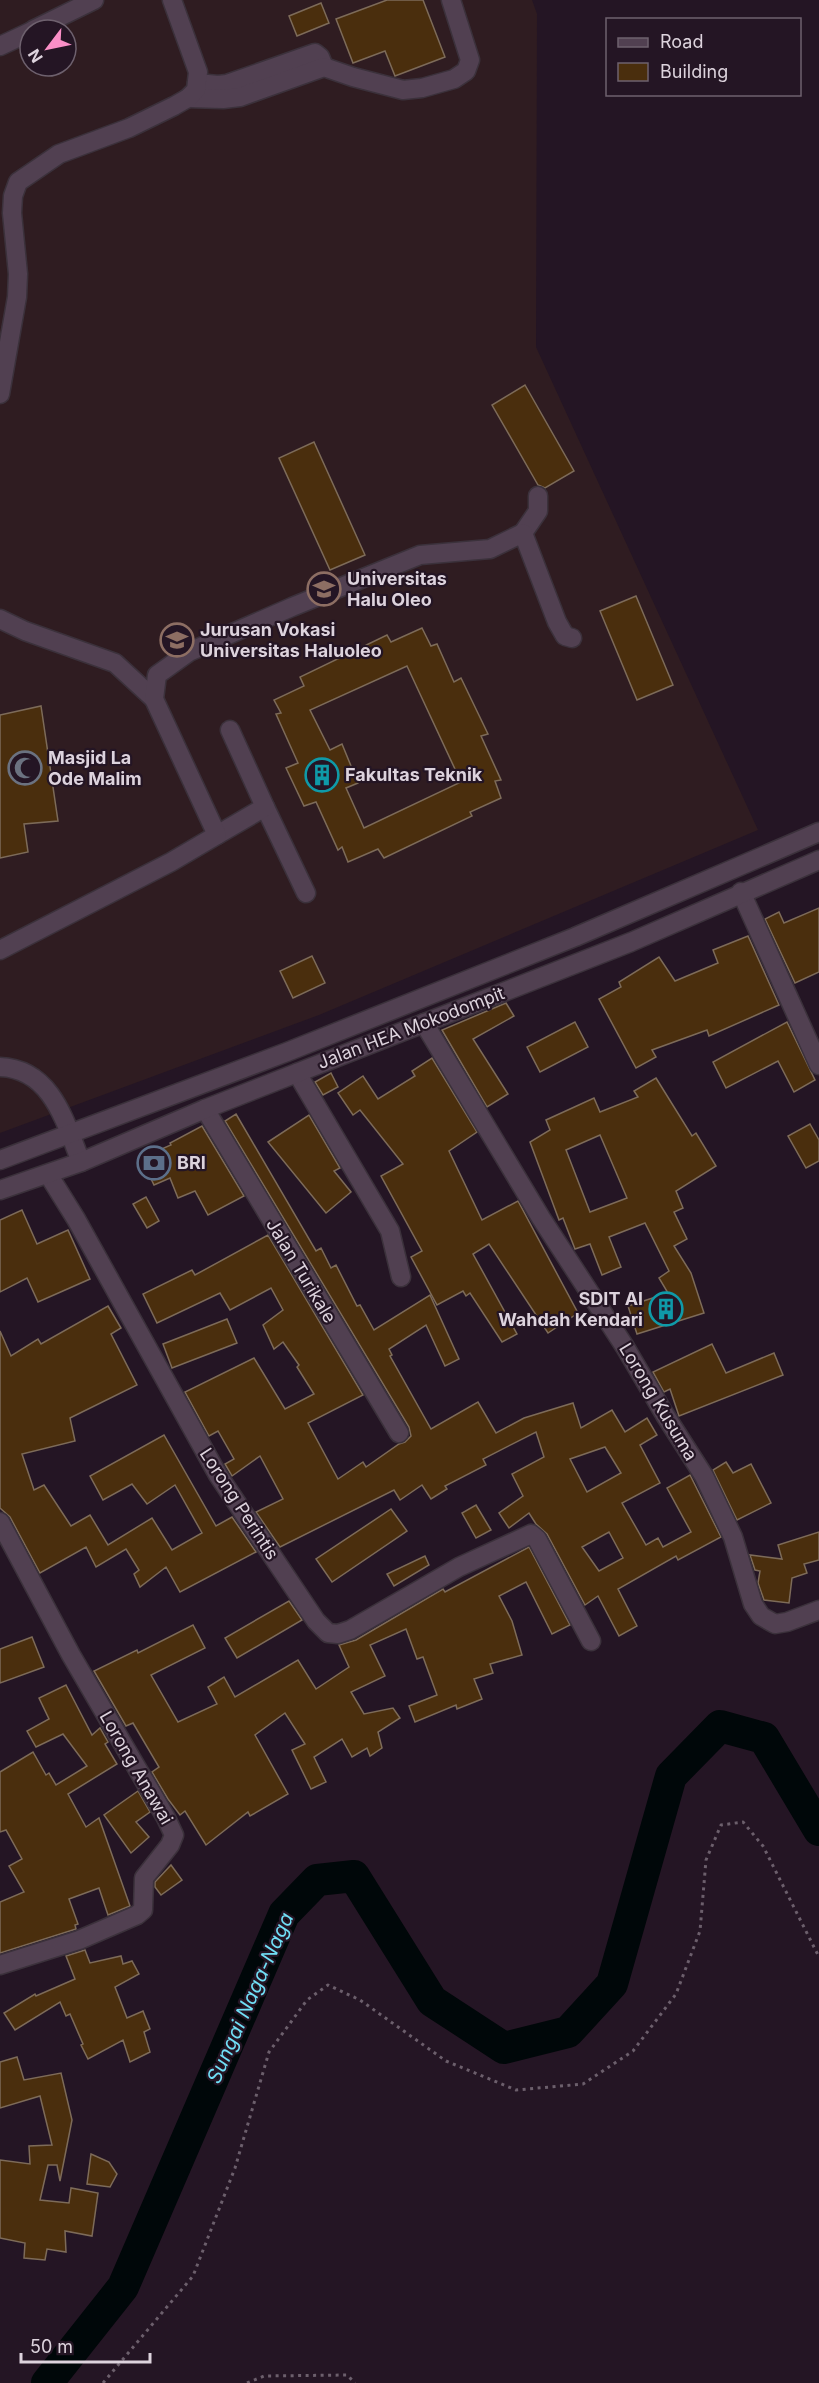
<svg xmlns="http://www.w3.org/2000/svg" width="819" height="2383" viewBox="0 0 819 2383" font-family="Inter,sans-serif">
<rect width="100%" height="100%" fill="#241524"/>
<path fill="#2f1c21" fill-rule="evenodd" d="M0,0H532L537,14L536,347L758,830L319,1015L0,1133ZM30,30H66V66H30Z"/>
<g fill="none" stroke-linecap="round" stroke-linejoin="round">
<path stroke="#000709" stroke-width="32" d="M47,2383L123,2287L284,1914L317,1880L354,1876L432,2001L504,2048L568,2032L612,1984L671,1776L720,1726L764,1738L819,1830"/>
</g>
<g fill="#4a2e0d" stroke="#7d6b59" stroke-width="1.5" fill-rule="evenodd">
<path d="M387,0H423L445,57L395,76L385,51L353,63L336,19Z"/>
<path d="M321,3L329,23L297,36L289,16Z"/>
<path d="M525,385L574,471L545,488L538,485L492,405Z"/>
<path d="M314,442L365,555L330,570L279,458Z"/>
<path d="M636,596L673,685L637,700L600,611Z"/>
<path d="M422,628L431,646L437,644L454,682L461,678L488,734L481,736L501,780L495,781L501,798L470,812L472,816L384,858L378,849L348,862L342,847L338,850L316,802L304,806L286,768L298,763L276,714L281,713L274,700L304,686L300,677L387,635L391,642ZM407,666L461,782L364,828L346,788L358,783L342,744L330,750L310,710Z"/>
<path d="M41,706L58,821L24,824L28,852L0,858V715Z"/>
<path d="M819,908V972L795,983L765,919L779,912L784,923Z"/>
<path d="M748,936L779,1005L709,1036L707,1030L652,1050L656,1057L636,1068L599,999L621,987L619,982L659,957L675,981L718,963L713,950Z"/>
<path d="M312,956L325,983L293,998L280,971Z"/>
<path d="M506,1003L514,1016L473,1039L508,1094L487,1107L442,1030Z"/>
<path d="M575,1022L588,1047L540,1072L527,1047Z"/>
<path d="M787,1022L815,1080L794,1092L778,1061L726,1088L713,1062Z"/>
<path d="M432,1058L477,1132L449,1151L482,1220L518,1201L578,1313L548,1333L489,1244L473,1254L517,1334L502,1342L470,1293L466,1296L463,1291L437,1305L411,1257L422,1251L381,1176L403,1164L360,1110L353,1115L338,1093L363,1076L378,1099L415,1076L412,1071Z"/>
<path d="M331,1073L338,1087L323,1095L315,1082Z"/>
<path d="M656,1078L692,1136L696,1133L716,1166L676,1191L683,1208L674,1212L687,1239L674,1246L691,1273L704,1313L637,1334L628,1306L668,1293L659,1278L669,1271L645,1223L609,1237L621,1267L602,1275L590,1244L575,1249L563,1218L559,1220L530,1142L550,1130L546,1120L594,1098L600,1112L638,1097L634,1091ZM600,1135L627,1198L590,1212L566,1150Z"/>
<path d="M236,1114L316,1251L321,1248L331,1268L336,1265L357,1306L360,1305L374,1330L430,1295L459,1359L445,1366L426,1325L389,1349L392,1355L390,1356L431,1429L478,1402L496,1433L524,1418L573,1403L581,1428L612,1410L625,1432L647,1418L657,1435L640,1445L660,1483L622,1503L646,1545L658,1538L663,1547L691,1532L667,1488L690,1475L721,1537L678,1560L676,1556L618,1589L637,1626L619,1636L598,1596L585,1605L547,1534L536,1524L529,1513L509,1528L499,1513L523,1496L512,1474L544,1457L536,1432L483,1459L486,1465L445,1486L447,1489L431,1499L422,1485L400,1500L394,1490L280,1547L256,1512L283,1499L260,1456L232,1476L225,1464L234,1459L218,1431L209,1436L185,1392L254,1358L285,1409L314,1394L297,1367L299,1365L283,1342L274,1349L263,1325L283,1310L271,1288L230,1310L220,1293L157,1323L143,1294L192,1270L195,1275L268,1235L363,1395L308,1423L338,1479L363,1462L366,1467L399,1444L405,1442L411,1436L409,1427L225,1121ZM605,1447L621,1473L587,1492L570,1459ZM609,1532L623,1558L599,1571L582,1547Z"/>
<path d="M309,1115L340,1168L334,1171L351,1192L326,1213L268,1142Z"/>
<path d="M810,1124L819,1140V1161L806,1168L788,1136Z"/>
<path d="M202,1126L244,1196L208,1215L195,1191L178,1198L170,1178L154,1185L141,1158L171,1145L170,1143Z"/>
<path d="M146,1197L159,1221L147,1228L133,1204Z"/>
<path d="M22,1210L37,1244L68,1230L90,1279L38,1302L27,1278L0,1292V1220Z"/>
<path d="M108,1306L121,1328L111,1334L137,1385L70,1418L75,1441L22,1454L34,1490L44,1485L71,1526L90,1515L108,1545L152,1518L172,1550L202,1533L175,1485L147,1504L132,1484L103,1500L90,1476L164,1435L216,1526L232,1517L256,1552L180,1592L166,1567L140,1587L134,1574L139,1570L126,1549L96,1567L86,1547L40,1573L10,1517L0,1508V1331L11,1356L38,1339L41,1344Z"/>
<path d="M227,1319L237,1343L172,1368L163,1344Z"/>
<path d="M712,1344L726,1373L774,1353L783,1375L679,1416L670,1389L664,1392L653,1372Z"/>
<path d="M726,1462L733,1473L751,1464L771,1503L737,1520L713,1470Z"/>
<path d="M476,1505L491,1530L476,1538L462,1513Z"/>
<path d="M391,1509L407,1531L332,1582L316,1559Z"/>
<path d="M819,1532V1560L804,1564L807,1573L792,1578L789,1603L764,1600L758,1583L760,1571L755,1570L750,1555L782,1559L778,1545Z"/>
<path d="M529,1547L570,1625L552,1634L526,1582L499,1596L512,1621L522,1655L490,1664L493,1673L474,1679L482,1699L457,1709L456,1705L415,1722L409,1706L437,1695L423,1657L417,1659L406,1629L370,1645L385,1676L351,1692L364,1714L393,1708L400,1718L378,1732L382,1748L370,1756L367,1748L352,1757L342,1739L314,1757L326,1782L311,1789L292,1750L305,1744L285,1713L255,1735L288,1794L250,1816L248,1812L206,1845L185,1811L180,1815L168,1799L152,1772L159,1767L133,1723L126,1726L94,1671L137,1650L138,1653L193,1625L205,1648L151,1675L178,1722L217,1704L208,1687L224,1677L235,1697L298,1660L316,1689L349,1667L339,1645L356,1640L443,1589L445,1592Z"/>
<path d="M425,1556L429,1565L394,1586L387,1574Z"/>
<path d="M289,1601L302,1620L237,1658L225,1638Z"/>
<path d="M32,1637L44,1667L0,1683V1649Z"/>
<path d="M66,1685L92,1735L100,1728L108,1742L105,1744L117,1764L68,1794L86,1827L99,1818L130,1906L108,1915L99,1888L69,1899L78,1924L75,1925L76,1929L0,1953V1902L24,1892L9,1866L22,1859L6,1830L0,1832V1772L33,1752L46,1775L49,1773L56,1785L87,1766L63,1734L36,1747L27,1731L49,1719L39,1698Z"/>
<path d="M138,1791L150,1812L136,1822L149,1837L131,1853L104,1815Z"/>
<path d="M171,1865L182,1880L161,1895L155,1887V1882Z"/>
<path d="M85,1950L90,1963L121,1956L123,1964L132,1961L139,1974L115,1987L127,2018L143,2011L150,2029L144,2032L150,2052L130,2062L123,2040L88,2059L81,2045L83,2044L70,2014L66,2016L60,2002L15,2030L4,2013L35,1994L36,1996L75,1979L66,1956Z"/>
<path d="M17,2057L24,2080L61,2073L72,2120L60,2181L57,2165H48L40,2200L69,2203L71,2188L98,2193L92,2236L65,2231L66,2252L47,2249L45,2260L24,2258L25,2243L0,2238V2160L30,2164L29,2146L52,2145L40,2096L0,2108V2062Z"/>
<path d="M91,2154L109,2162L117,2174L110,2187L87,2184Z"/>
</g>
<g fill="none" stroke-linecap="round" stroke-linejoin="round">
<g stroke="#3b313b" stroke-width="21">
<g id="minor">
<path d="M33,30L94,0"/>
<path d="M0,46L30,32"/>
<path d="M197,83L218,85L227,84L315,53L320,57L324,67"/>
<path d="M188,98L223,99L240,97L324,67L353,77L403,90L422,88L454,79L466,71L470,60L451,0"/>
<path d="M0,394L17,297L18,274L12,213L13,196L18,182L59,154L129,128L174,106L188,98L196,90L198,72L172,0"/>
<path d="M523,533L538,511V496"/>
<path d="M0,619L25,631L115,663L154,699"/>
<path d="M265,807L306,893"/>
<path d="M217,835L265,807L230,730"/>
<path d="M741,892L819,1065"/>
<path d="M0,950L171,862L217,835L154,699L157,675L189,652L292,607L420,555L490,549L523,533L557,622L565,636L572,638"/>
<path d="M424,1023L541,1218L625,1347L665,1415L704,1476L733,1537L753,1604L761,1616L775,1624L787,1622L819,1610"/>
<path d="M0,1067C52,1069 65,1122 81,1162"/>
<path d="M297,1073L390,1231L401,1277"/>
<path d="M205,1109L399,1433"/>
<path d="M0,1160L287,1052L575,937L819,832"/>
<path d="M48,1174L76,1219L218,1475L316,1621L328,1633L338,1634L350,1630L459,1567L531,1534L537,1539L591,1641"/>
<path d="M0,1190L81,1162L205,1109L631,942L819,860"/>
<path d="M0,1522L71,1655L166,1818L174,1835L170,1845L144,1878L143,1910L137,1915L79,1940L0,1965"/>
</g>
</g>
<g stroke="#6c5f6c" stroke-width="3" stroke-dasharray="3 4.5" stroke-linecap="butt">
<path d="M103,2383L193,2276L235,2168L269,2052L307,2000L328,1985L360,2000L446,2061L516,2090L583,2084L633,2051L676,1994L700,1931L706,1860L721,1825L743,1822L763,1846L819,1957"/>
<path d="M247,2383L264,2376L347,2375L355,2383"/>
</g>
<use href="#minor" stroke="#514051" stroke-width="18"/>
</g>
<defs>
<g id="university-ring" transform="scale(1.725)"><circle r="9.5" fill="#241524" stroke="#8d6e63" stroke-width="1.5"/><path d="M0-5L7-2L0 1L-7-2ZM-4 1L0 2.5L4 1V4Q0 6-4 4Z" fill="#8d6e63"/></g>
<g id="mosque-ring" transform="scale(1.725)"><circle r="9.5" fill="#241524" stroke="#6b7280" stroke-width="1.5"/><path d="M3.5-4.9A6 6 0 1 0 3.5 4.9A5 5 0 1 1 3.5-4.9Z" fill="#6b7280"/></g>
<g id="building-ring" transform="scale(1.725)"><circle r="9.5" fill="#241524" stroke="#0f9aa8" stroke-width="1.5"/><path d="M-4-6H4V6H1V3H-1V6H-4ZM-2.5-4.3h1.7v1.8h-1.7ZM.8-4.3h1.7v1.8H.8ZM-2.5-1h1.7V.8h-1.7ZM.8-1h1.7V.8H.8Z" fill="#0f9aa8"/></g>
<g id="bank-ring" transform="scale(1.725)"><circle r="9.5" fill="#241524" stroke="#5c6f8a" stroke-width="1.5"/><path d="M-6-4H6V4H-6ZM0-2.3a2.3 2.3 0 1 0 0 4.6a2.3 2.3 0 1 0 0-4.6Z" fill="#5c6f8a"/></g>
</defs>
<g fill-rule="evenodd">
<use href="#university-ring" x="324" y="589"/>
<use href="#university-ring" x="177" y="640"/>
<use href="#mosque-ring" x="25" y="768"/>
<use href="#building-ring" x="322" y="775"/>
<use href="#bank-ring" x="154" y="1163"/>
<use href="#building-ring" x="666" y="1309"/>
</g>
<g text-anchor="middle" stroke-width="4.5" stroke-linejoin="round" paint-order="stroke">
<g font-size="18" font-weight="bold" fill="#ddd3dd" stroke="#241524" text-anchor="start">
<text x="347" y="585">Universitas<tspan x="347" dy="21">Halu Oleo</tspan></text>
<text x="200" y="636">Jurusan Vokasi<tspan x="200" dy="21">Universitas Haluoleo</tspan></text>
<text x="48" y="764">Masjid La<tspan x="48" dy="21">Ode Malim</tspan></text>
<text x="345" y="781">Fakultas Teknik</text>
<text x="177" y="1169">BRI</text>
<text x="643" y="1305" text-anchor="end">SDIT Al<tspan x="643" dy="21">Wahdah Kendari</tspan></text>
</g>
<g font-size="18" fill="#ddd3dd" stroke="#241524">
<text transform="translate(411 1028) rotate(-21)" y="6">Jalan HEA Mokodompit</text>
<text transform="translate(301 1271) rotate(59)" y="6">Jalan Turikale</text>
<text transform="translate(658 1402) rotate(59)" y="6">Lorong Kusuma</text>
<text transform="translate(239 1504) rotate(57)" y="6">Lorong Perintis</text>
<text transform="translate(136 1768) rotate(60)" y="6">Lorong Anawai</text>
</g>
<g font-size="20" font-style="italic" fill="#71e0f7" stroke="#241524">
<text transform="translate(250 1998) rotate(-66)" y="7">Sungai Naga-Naga</text>
</g>
</g>
<rect x="606" y="18" width="195" height="78" fill="#241524" stroke="#6e616e" stroke-width="1.5"/>
<rect x="618" y="38" width="30" height="9" fill="#514051" stroke="#6e616e" stroke-width="1.5"/>
<text x="660" y="48" font-size="18" fill="#ddd3dd">Road</text>
<rect x="618" y="63" width="30" height="18" fill="#4a2e0d" stroke="#6e616e" stroke-width="1.5"/>
<text x="660" y="78" font-size="18" fill="#ddd3dd">Building</text>
<g transform="translate(48 48) rotate(238)"><circle r="28" fill="#241524" stroke="#6e616e" stroke-width="1.5"/>
<path d="M0-4.5L10 22L0 15L-10 22Z" fill="#fa8fc7"/>
<text y="-9" font-size="16" font-weight="bold" text-anchor="middle" fill="#ddd3dd">N</text>
</g>
<path d="M21 2353v9h129v-9" fill="none" stroke="#ddd3dd" stroke-width="3"/>
<text x="30" y="2353" font-size="18" fill="#ddd3dd" stroke="#241524" stroke-width="4.5" paint-order="stroke">50 m</text>
</svg>
